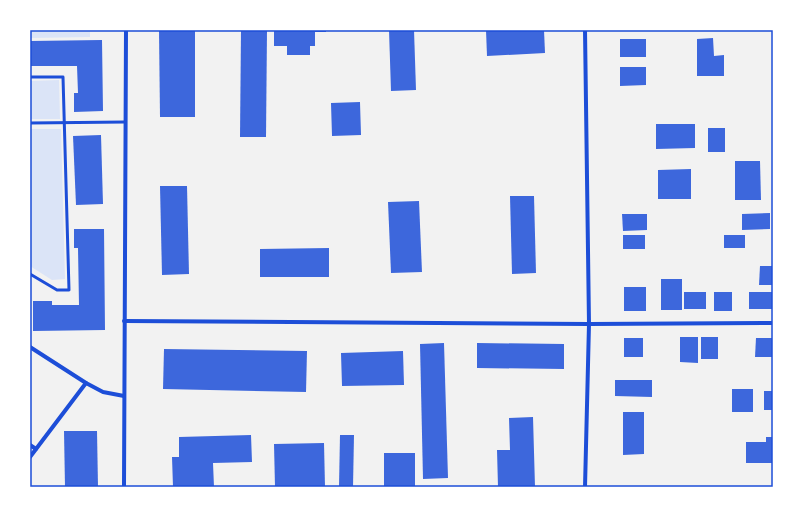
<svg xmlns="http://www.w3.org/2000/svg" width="803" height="517" viewBox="0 0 803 517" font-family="'Fira Sans',sans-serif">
<rect width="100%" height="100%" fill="#f2f2f2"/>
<g fill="#dbe4f7">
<path d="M30,30H90V37L30,38Z"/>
<path d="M59,80L60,119H30V81Z"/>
<path d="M30,129H61L65,279L52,280L30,266Z"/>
</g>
<g fill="#3d67dc">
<path d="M159,30H195V117H160Z"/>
<path d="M241,30H267L266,137H240Z"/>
<path d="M274,30H326V32H315V46H310V55H287V46H274Z"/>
<path d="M389,30H414L416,90L391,91Z"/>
<path d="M486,30H544L545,53L487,56Z"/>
<path d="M713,38L714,56L724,55V76H697V39Z"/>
<rect x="620" y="39" width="26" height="18"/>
<path d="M102,40L103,111L74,112V93H78L77,66H30V41Z"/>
<path d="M620,67H646V85L620,86Z"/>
<path d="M360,102L361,135L332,136L331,103Z"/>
<path d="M656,124H695V148L656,149Z"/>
<rect x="708" y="128" width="17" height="24"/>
<path d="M101,135L103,204L76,205L73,136Z"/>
<path d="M735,161H760L761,200H735Z"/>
<path d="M691,169V199H658V170Z"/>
<path d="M160,186H187L189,274L162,275Z"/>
<path d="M510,196H534L536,273L512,274Z"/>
<path d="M419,201L422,272L391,273L388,202Z"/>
<path d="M770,213V229L742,230V214Z"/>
<path d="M622,214H647V230L623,231Z"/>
<path d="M74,229H104L105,330L33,331V301H52V305H79L78,248H74Z"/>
<rect x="623" y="235" width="22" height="14"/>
<rect x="724" y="235" width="21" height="13"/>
<path d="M329,248V277H260V249Z"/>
<path d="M760,266H773V285H759Z"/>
<rect x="661" y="279" width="21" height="31"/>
<rect x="624" y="287" width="22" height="24"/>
<rect x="684" y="292" width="22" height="17"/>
<rect x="714" y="292" width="18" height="19"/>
<rect x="749" y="292" width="24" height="17"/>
<path d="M680,337H698V363L680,362Z"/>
<rect x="701" y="337" width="17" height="22"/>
<rect x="624" y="338" width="19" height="19"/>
<path d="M756,338H773V357H755Z"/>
<path d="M444,343L448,478L423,479L420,344Z"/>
<path d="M477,343L564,344V369L477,368Z"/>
<path d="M164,349L307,351L306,392L163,389Z"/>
<path d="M403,351L404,385L342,386L341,353Z"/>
<path d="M615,380H652V397L615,396Z"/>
<rect x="732" y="389" width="21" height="23"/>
<rect x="764" y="391" width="9" height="19"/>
<path d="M623,412H644V454L623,455Z"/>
<path d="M533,417L535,487H498L497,450H510L509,418Z"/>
<path d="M64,431H97L98,487H65Z"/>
<path d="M251,435L252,462L213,463L214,487H173L172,457H179V437Z"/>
<path d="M340,435H354L353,487H339Z"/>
<path d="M766,437H773V463H746V442H766Z"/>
<path d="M324,443L325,487H275L274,444Z"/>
<rect x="384" y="453" width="31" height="34"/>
</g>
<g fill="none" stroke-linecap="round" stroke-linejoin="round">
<g stroke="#1d4ed8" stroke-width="3">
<path d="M30,77H63L69,290H57L30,274"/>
<path d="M30,123L125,122"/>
</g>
<g stroke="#1d4ed8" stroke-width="4">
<path d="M585,30L589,324L585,487"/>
<path d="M124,321L589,324L773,323"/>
<path d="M30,347L86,383"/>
<path d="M30,445L36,449"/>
<path d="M30,457L86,383L103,392L124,396"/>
<path d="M124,487L126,30"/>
</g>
</g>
<rect width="803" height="517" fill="none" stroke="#ffffff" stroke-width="62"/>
<rect x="31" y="31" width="741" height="455" fill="none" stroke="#1d4ed8" stroke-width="1.5"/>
</svg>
